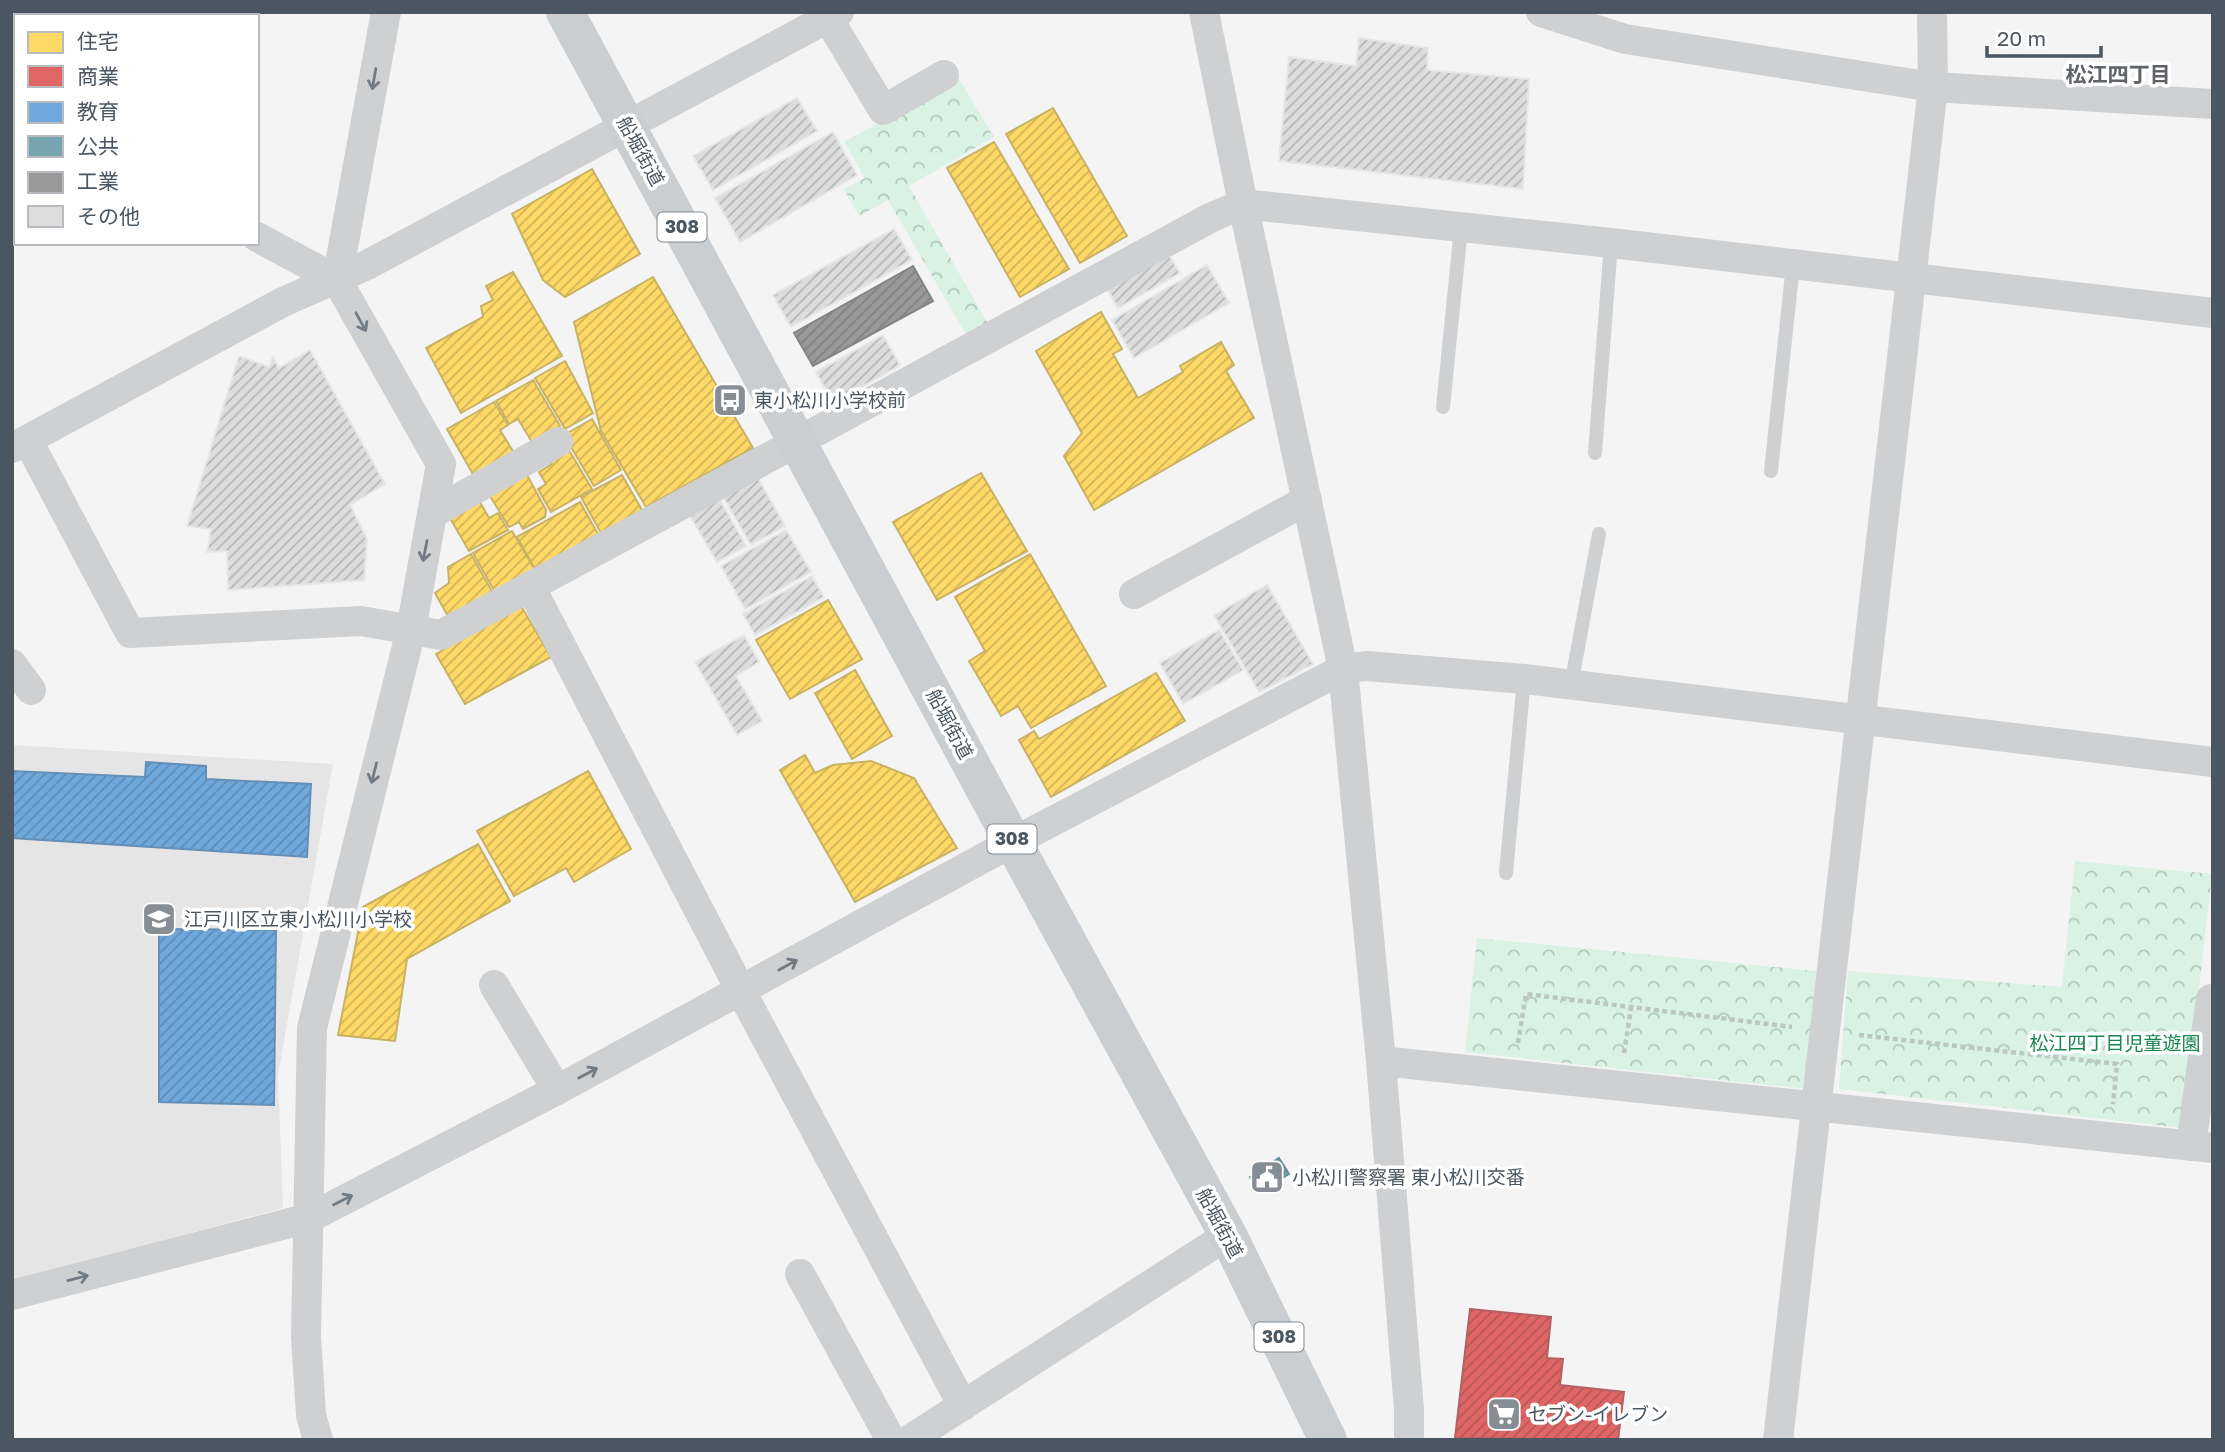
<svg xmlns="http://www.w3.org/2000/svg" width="2225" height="1452" viewBox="0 0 2225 1452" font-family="'Golos Text','Noto Sans JP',sans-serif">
<defs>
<pattern id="forest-crowns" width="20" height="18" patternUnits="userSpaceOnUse" patternTransform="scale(1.75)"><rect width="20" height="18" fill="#d9f2e3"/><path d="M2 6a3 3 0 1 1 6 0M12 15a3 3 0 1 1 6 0" fill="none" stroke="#b2c7bb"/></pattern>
<pattern id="homes-hatch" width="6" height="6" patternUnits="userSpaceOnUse" patternTransform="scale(1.75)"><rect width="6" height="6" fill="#ffd966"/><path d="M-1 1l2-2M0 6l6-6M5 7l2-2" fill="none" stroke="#d0b357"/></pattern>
<pattern id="shops-hatch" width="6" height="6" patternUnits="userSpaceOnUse" patternTransform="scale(1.75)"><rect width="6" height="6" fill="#e06666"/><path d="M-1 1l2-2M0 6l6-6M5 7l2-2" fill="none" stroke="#b85757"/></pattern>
<pattern id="schools-hatch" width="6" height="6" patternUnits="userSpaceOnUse" patternTransform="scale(1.75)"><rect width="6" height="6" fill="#6fa8dc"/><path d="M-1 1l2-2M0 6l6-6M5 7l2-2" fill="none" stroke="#5d8cb6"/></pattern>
<pattern id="public-hatch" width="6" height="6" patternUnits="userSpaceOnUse" patternTransform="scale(1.75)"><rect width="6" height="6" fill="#76a5af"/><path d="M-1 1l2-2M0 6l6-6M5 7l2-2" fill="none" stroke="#638992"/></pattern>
<pattern id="industry-hatch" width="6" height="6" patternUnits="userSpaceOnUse" patternTransform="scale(1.75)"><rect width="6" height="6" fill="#999"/><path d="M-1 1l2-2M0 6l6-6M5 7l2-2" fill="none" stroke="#7f8080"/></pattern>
<pattern id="building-hatch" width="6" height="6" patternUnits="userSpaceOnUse" patternTransform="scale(1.75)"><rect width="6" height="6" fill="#ddddde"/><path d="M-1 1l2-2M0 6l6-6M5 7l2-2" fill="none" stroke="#b5b6b7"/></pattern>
</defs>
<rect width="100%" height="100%" fill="#f4f4f4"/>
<path fill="#e6e5e6" d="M12,745L333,764L278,1075L283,1208L12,1281Z"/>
<g fill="url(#forest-crowns)">
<path d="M959,79L994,137L909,186L990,327L968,338L888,200L859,216L844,189L865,178L844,142Z"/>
<path d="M2075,861L2212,874L2183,1128L1839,1089L1848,971L2062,987Z"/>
<path d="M1477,938L1816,971L1806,1089L1465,1052Z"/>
</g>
<g fill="url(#homes-hatch)" stroke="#c9b264" stroke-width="2">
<path d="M1053,108L1127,236L1080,263L1006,134Z"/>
<path d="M994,142L1069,269L1020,297L947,168Z"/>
<path d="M592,169L640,254L565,297L543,280L512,214Z"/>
<path d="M513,272L562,356L461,413L426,348L483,317L481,306L493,300L486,286Z"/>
<path d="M653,277L753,448L646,507L601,431L574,322Z"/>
<path d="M1101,312L1122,349L1113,354L1138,398L1183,372L1180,366L1221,342L1234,365L1226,371L1254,418L1094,510L1064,456L1082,433L1036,351Z"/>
<path d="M565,361L593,413L565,429L535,378Z"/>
<path d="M533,380L560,426L532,442L518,419L509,424L496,401Z"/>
<path d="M494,402L508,425L500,430L514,453L474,476L447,429Z"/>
<path d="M592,419L621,470L594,486L564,435Z"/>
<path d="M567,447L592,489L551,512L538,489L546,484L539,472L552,464L548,458Z"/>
<path d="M981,473L1027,551L937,600L893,522Z"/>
<path d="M527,475L546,510L545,517L523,529L519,522L509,527L490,496Z"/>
<path d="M622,475L642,510L601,533L581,497Z"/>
<path d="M477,497L489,518L498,513L508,530L469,551L447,513Z"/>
<path d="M580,502L598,534L535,569L517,537Z"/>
<path d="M512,531L535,570L495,592L473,553Z"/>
<path d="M471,554L493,593L449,618L435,593L449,583L448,567Z"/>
<path d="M1030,554L1106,686L1031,728L1018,706L1001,716L969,661L985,651L955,597Z"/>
<path d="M828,600L862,659L790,699L756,640Z"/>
<path d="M521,606L551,657L465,704L436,654Z"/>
<path d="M855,670L892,736L852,759L815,693Z"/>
<path d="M1156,673L1185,721L1051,797L1019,740L1034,731L1039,739Z"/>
<path d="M805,755L815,773L833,765L871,761L914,778L957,848L855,902L780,770Z"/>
<path d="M588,771L631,849L574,882L566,868L514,896L477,831Z"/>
<path d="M478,844L510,901L407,959L395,1041L338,1035L363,907Z"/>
</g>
<path fill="url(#shops-hatch)" stroke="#b36164" stroke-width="2" d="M1470,1309L1551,1317L1547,1358L1563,1359L1560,1385L1624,1392L1618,1440L1455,1438Z"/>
<g fill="url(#schools-hatch)" stroke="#648fb7" stroke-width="2">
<path d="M146,762L206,766V779L311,784L307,857L12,838V771L145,777Z"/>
<path d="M159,929L276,930L274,1105L159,1102Z"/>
</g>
<path fill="url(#public-hatch)" stroke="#698d98" stroke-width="2" d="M1279,1158L1289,1174L1259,1192L1250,1177Z"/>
<path fill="url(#industry-hatch)" stroke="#818588" stroke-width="2" d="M913,266L933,301L813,366L794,333Z"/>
<g fill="url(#building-hatch)" stroke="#e5e6e7" stroke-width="2">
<path d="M1359,38L1428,48L1427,70L1529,79L1523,189L1279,161L1289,57L1356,66Z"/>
<path d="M797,98L817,131L713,190L693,156Z"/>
<path d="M833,132L857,175L740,242L715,198Z"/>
<path d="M894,229L912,260L791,327L773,295Z"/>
<path d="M1166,250L1180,273L1118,308L1105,285Z"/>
<path d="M1207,265L1229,303L1134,358L1112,320Z"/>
<path d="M883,335L900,365L833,403L816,372Z"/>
<path d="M310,350L385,484L350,505L367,539L364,580L228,590L227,551L207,552L211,529L187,526L239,356L269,367L273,357L279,368Z"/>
<path d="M758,478L785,526L751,545L723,497Z"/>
<path d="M719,498L746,546L717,562L689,514Z"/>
<path d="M786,530L811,572L745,609L721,566Z"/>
<path d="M812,576L824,597L755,635L743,614Z"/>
<path d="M1267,585L1313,664L1259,692L1214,615Z"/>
<path d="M1219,630L1243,670L1183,704L1160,663Z"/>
<path d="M744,635L759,662L736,676L762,721L737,735L695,662Z"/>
</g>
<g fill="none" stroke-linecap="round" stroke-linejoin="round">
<g stroke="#bcc7c4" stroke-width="4.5" stroke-dasharray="5 3.5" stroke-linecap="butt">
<path d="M1859,1035L2117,1064L2113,1104"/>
<path d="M1518,1043L1526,994L1792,1027"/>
<path d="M1624,1053L1631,1008"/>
</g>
<g stroke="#ced0d2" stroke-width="14">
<path d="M1443,407L1461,228"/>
<path d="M1595,453L1611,243"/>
<path d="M1771,471L1793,265"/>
<path d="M1571,685L1599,534"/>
<path d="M1506,873L1524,679"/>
</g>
<g stroke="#ced0d2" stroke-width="30">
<path d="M1204,12L1243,204L1343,669L1381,1061L1409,1410V1440"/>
<path d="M1541,12L1625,39L1933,87L2213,104"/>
<path d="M828,18L883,110L944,75"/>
<path d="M12,147L16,148"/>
<path d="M257,237L337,280"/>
<path d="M28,441L130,633L361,621L441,635L1212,217L1243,204L1611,243L2213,313"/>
<path d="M12,448L283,302L367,265L839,12"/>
<path d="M433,513L558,442"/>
<path d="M530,586L741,991L963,1406"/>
<path d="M1134,594L1307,500"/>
<path d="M12,664L31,690"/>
<path d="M494,985L557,1090"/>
<path d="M1381,1061L2213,1148"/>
<path d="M2191,1146L2211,999"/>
<path d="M800,1274L891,1440"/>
<path d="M12,1295L309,1218L557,1090L1013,842L1343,669L1366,666L1524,679L2213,762"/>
<path d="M318,1440L311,1415L306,1337L312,1028L411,630L441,464L337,280L386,12"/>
<path d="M909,1440L1228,1235"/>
<path d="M1778,1440L1933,87L1932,12"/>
</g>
<path stroke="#caced1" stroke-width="38" d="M565,12L1013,842L1228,1235L1328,1440"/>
</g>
<defs><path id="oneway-shaft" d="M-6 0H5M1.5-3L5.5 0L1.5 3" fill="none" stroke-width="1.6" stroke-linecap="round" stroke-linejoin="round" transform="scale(1.75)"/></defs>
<g stroke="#727b83">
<use href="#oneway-shaft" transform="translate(374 79) rotate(100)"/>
<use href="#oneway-shaft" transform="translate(361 322) rotate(61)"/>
<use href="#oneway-shaft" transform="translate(425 551) rotate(101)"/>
<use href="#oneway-shaft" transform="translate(374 773) rotate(104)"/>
<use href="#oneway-shaft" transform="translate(788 965) rotate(-29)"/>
<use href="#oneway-shaft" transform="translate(588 1073) rotate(-28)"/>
<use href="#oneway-shaft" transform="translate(343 1200) rotate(-27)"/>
<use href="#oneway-shaft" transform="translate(78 1278) rotate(-15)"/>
</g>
<defs>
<g id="bus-square" transform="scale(1.75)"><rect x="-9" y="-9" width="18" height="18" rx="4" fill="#868d94" stroke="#fff"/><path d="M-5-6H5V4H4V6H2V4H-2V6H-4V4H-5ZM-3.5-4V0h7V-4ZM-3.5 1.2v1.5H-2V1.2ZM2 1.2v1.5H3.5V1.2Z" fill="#fff"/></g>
<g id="school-square" transform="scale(1.75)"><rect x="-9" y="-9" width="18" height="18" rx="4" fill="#868d94" stroke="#fff"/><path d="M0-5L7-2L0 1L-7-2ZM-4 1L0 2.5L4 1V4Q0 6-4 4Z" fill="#fff"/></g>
<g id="civic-square" transform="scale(1.75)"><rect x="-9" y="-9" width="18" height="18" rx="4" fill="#868d94" stroke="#fff"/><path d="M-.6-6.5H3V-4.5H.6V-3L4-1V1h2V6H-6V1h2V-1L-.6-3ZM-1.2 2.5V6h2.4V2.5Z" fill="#fff"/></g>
<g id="supermarket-square" transform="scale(1.75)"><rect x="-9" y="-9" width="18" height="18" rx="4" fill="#868d94" stroke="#fff"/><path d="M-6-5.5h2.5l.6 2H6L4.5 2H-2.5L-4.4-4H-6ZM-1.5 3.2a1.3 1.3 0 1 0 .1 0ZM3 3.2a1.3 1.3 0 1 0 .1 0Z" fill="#fff"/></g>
</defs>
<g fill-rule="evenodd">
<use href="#bus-square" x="730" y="400"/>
<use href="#school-square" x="159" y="919"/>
<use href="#civic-square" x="1267" y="1177"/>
<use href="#supermarket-square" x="1504" y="1414"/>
</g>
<g text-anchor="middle" stroke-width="7" stroke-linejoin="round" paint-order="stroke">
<g fill="#fff" stroke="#808990" stroke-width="2">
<rect x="657.5" y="212.5" width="49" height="29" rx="5"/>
<rect x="987.5" y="824.5" width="49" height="29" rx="5"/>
<rect x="1254.5" y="1322.5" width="49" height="29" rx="5"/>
</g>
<g font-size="18" font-weight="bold" fill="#4a5661">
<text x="682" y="233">308</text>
<text x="1012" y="845">308</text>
<text x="1279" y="1343">308</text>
</g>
<g font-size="19" fill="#4a5661" stroke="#fff">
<text transform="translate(641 151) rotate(61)" y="7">船堀街道</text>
<text transform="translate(950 724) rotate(62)" y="7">船堀街道</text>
<text transform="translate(1220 1223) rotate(62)" y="7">船堀街道</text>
</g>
<g font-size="19" fill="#4a5661" stroke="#fff" text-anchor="start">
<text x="754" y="407">東小松川小学校前</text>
<text x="184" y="926">江戸川区立東小松川小学校</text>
<text x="1292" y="1184">小松川警察署 東小松川交番</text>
<text x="1528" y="1421">セブン-イレブン</text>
</g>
<g font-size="19" fill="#17864f" stroke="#fff">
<text x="2115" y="1050">松江四丁目児童遊園</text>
</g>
<g font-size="21" font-weight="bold" fill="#5f6368" stroke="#fff">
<text x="2118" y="82">松江四丁目</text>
</g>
</g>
<rect width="2225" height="1452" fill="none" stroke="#4a5661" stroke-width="28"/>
<rect x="14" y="14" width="245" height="231" fill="#ffffff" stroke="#b7bbc0" stroke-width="2"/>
<rect x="28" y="32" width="35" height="21" fill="#ffd966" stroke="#b7bbc0" stroke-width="2"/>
<text x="77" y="49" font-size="21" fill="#4a5661">住宅</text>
<rect x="28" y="66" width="35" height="21" fill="#e06666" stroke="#b7bbc0" stroke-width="2"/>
<text x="77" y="84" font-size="21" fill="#4a5661">商業</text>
<rect x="28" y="102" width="35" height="21" fill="#6fa8dc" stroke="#b7bbc0" stroke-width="2"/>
<text x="77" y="119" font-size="21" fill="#4a5661">教育</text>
<rect x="28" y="136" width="35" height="21" fill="#76a5af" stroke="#b7bbc0" stroke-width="2"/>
<text x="77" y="154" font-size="21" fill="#4a5661">公共</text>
<rect x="28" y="172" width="35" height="21" fill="#999999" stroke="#b7bbc0" stroke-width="2"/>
<text x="77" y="189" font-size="21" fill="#4a5661">工業</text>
<rect x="28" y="206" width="35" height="21" fill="#ddddde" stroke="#b7bbc0" stroke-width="2"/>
<text x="77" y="224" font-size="21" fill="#4a5661">その他</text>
<path d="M1987 46v10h114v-10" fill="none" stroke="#4a5661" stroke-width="3.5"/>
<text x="1997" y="46" font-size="21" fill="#4a5661" stroke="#ffffff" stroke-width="5" paint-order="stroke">20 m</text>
</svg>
